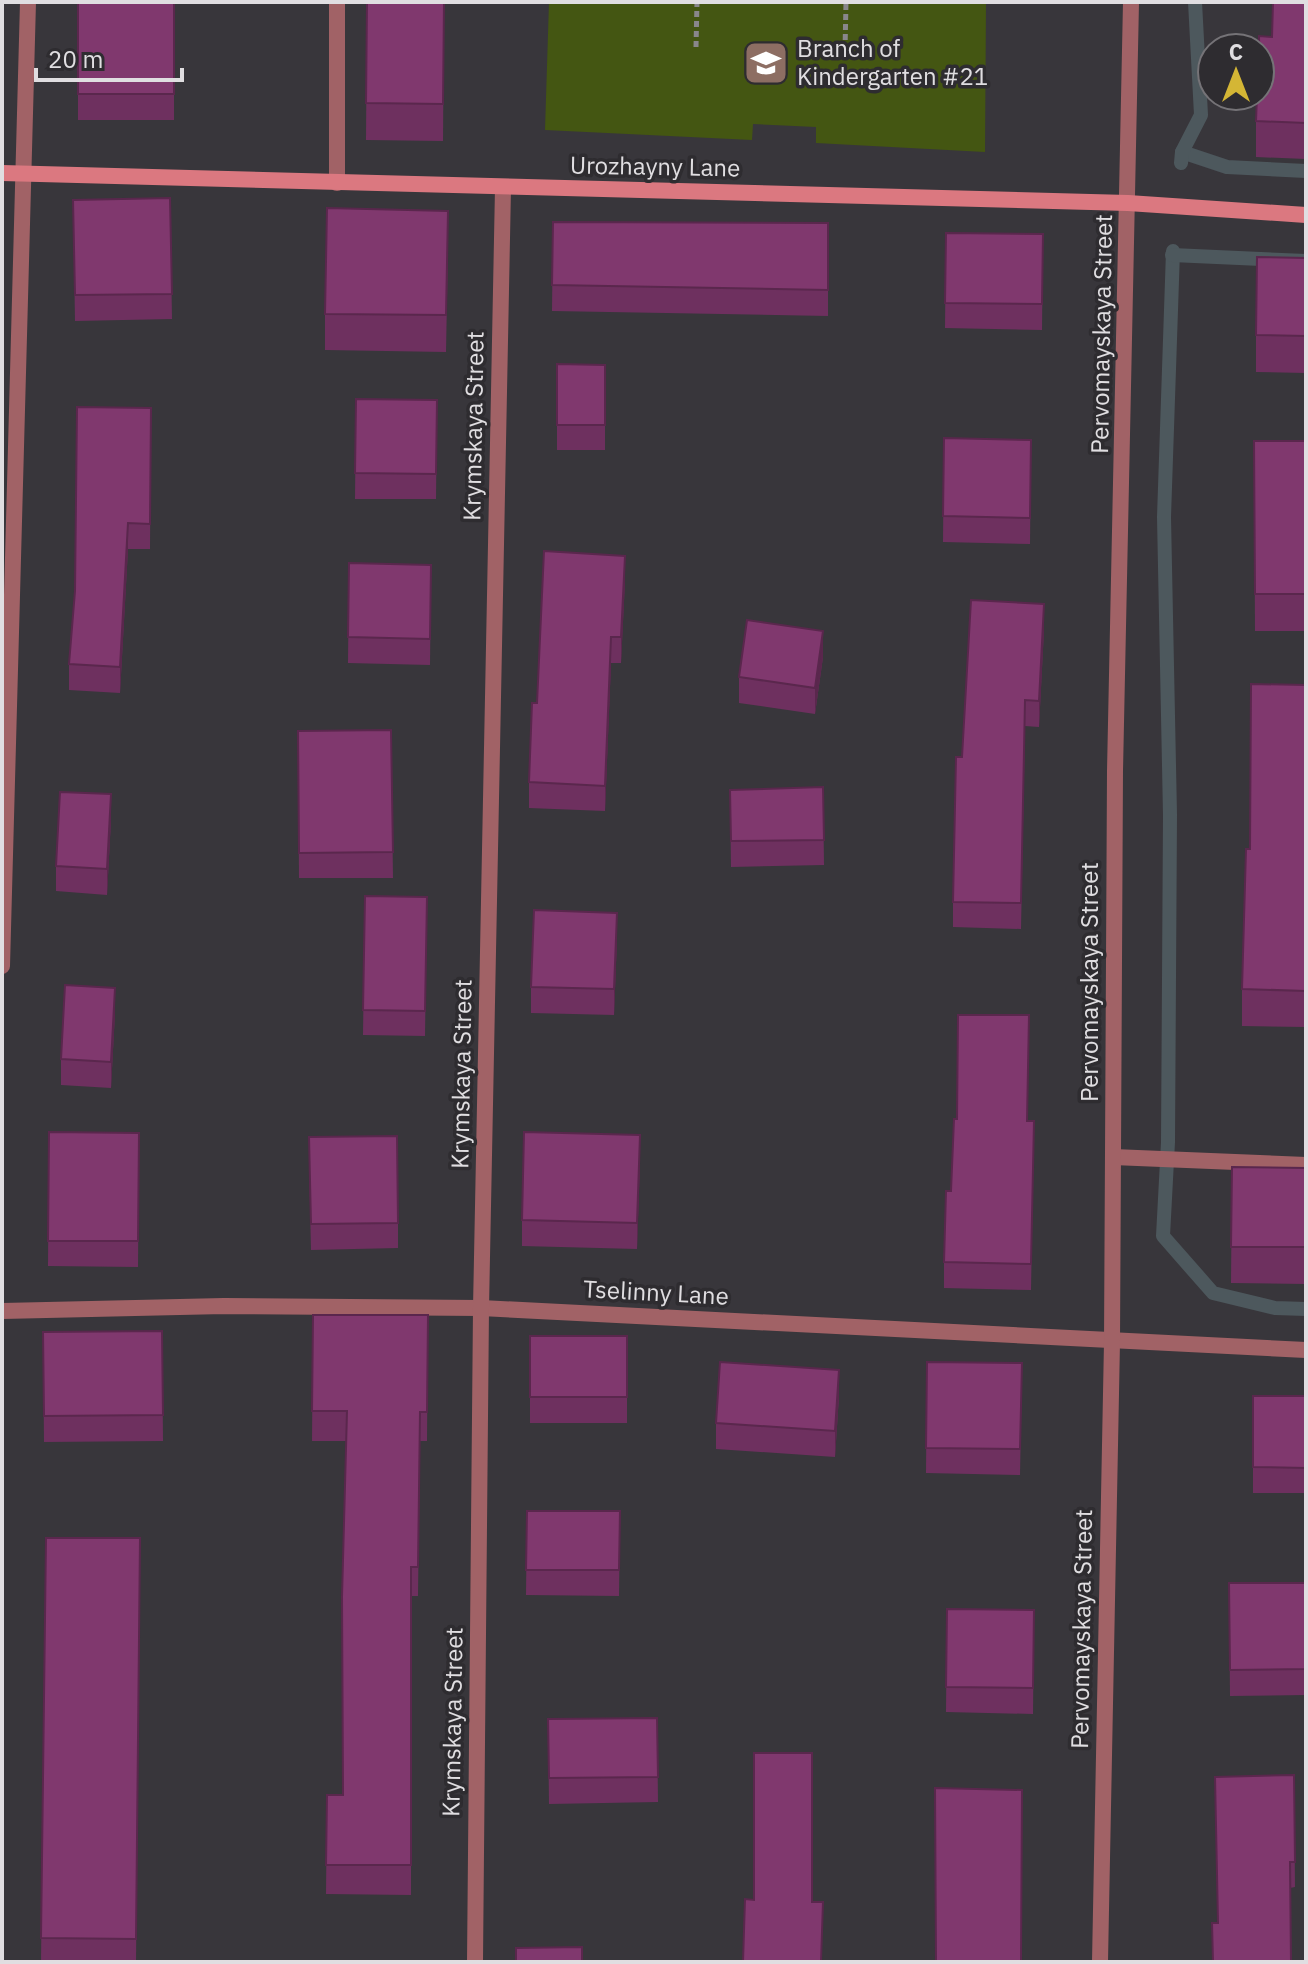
<svg xmlns="http://www.w3.org/2000/svg" width="1308" height="1964" viewBox="0 0 1308 1964" font-family="'IBM Plex Sans',sans-serif">
<rect width="100%" height="100%" fill="#38363b"/>
<path fill="#445612" d="M549,2H986L985,152L816,143V127L753,124L752,140L545,130Z"/>
<g fill="none" stroke-linecap="round" stroke-linejoin="round">
<g stroke="#4d585d" stroke-width="14">
<path d="M1182,152L1227,167L1306,171"/>
<path d="M1181,163L1182,152L1201,115L1195,2"/>
<path d="M1173,251L1164,517L1170,815L1168,1142L1163,1236L1213,1293L1275,1308L1306,1309"/>
<path d="M1172,255L1306,261"/>
</g>
<g stroke="#89878b" stroke-width="5" stroke-dasharray="6 4" stroke-linecap="butt">
<path d="M696,47L697,2"/>
<path d="M845,50L846,2"/>
</g>
<g stroke="#a16266" stroke-width="16">
<path d="M337,183V2"/>
<path d="M1113,1157L1306,1165"/>
</g>
<g stroke="#a16266" stroke-width="16">
<path d="M2,966L28,2"/>
<path d="M2,1311L224,1306L481,1308L1306,1350"/>
<path d="M475,1962L481,1308L503,188"/>
<path d="M1100,1962L1112,1342L1115,771L1131,2"/>
</g>
<path stroke="#db7880" stroke-width="16" d="M2,173L1128,203L1306,215"/>
</g>
<g fill="#6e305f">
<rect x="78" y="2" width="96" height="118"/>
<path d="M367,2H444L443,141L366,140Z"/>
<path d="M1306,2V159L1256,157V121Z"/>
<path d="M170,198L172,319L75,321L73,200Z"/>
<path d="M553,222L828,223V316L552,311Z"/>
<path d="M946,233L1043,234L1042,330L945,328Z"/>
<path d="M448,247L446,352L325,350V314Z"/>
<path d="M1306,258V373L1256,372V335Z"/>
<path d="M557,364L605,365V450H557Z"/>
<path d="M356,399L437,400L436,499H355Z"/>
<path d="M151,408L150,549H128L120,693L69,690V664Z"/>
<path d="M944,438L1031,440L1030,544L943,542Z"/>
<path d="M1254,441H1306V631H1255Z"/>
<path d="M349,563L431,565L430,665L348,663Z"/>
<path d="M625,581L621,663H611L605,811L529,808V782L537,703Z"/>
<path d="M1044,630L1039,727L1025,726L1021,929L953,927V902L962,757Z"/>
<path d="M823,657L815,714L739,703V677Z"/>
<path d="M1306,685V1027L1242,1026V989L1250,849Z"/>
<path d="M391,730L393,878H299L298,731Z"/>
<path d="M823,787L824,865L731,867L730,790Z"/>
<path d="M111,820L107,895L56,891V866Z"/>
<path d="M365,896L427,897L425,1036L363,1035Z"/>
<path d="M617,939L614,1015L531,1013V987Z"/>
<path d="M115,1013L111,1088L61,1085V1059Z"/>
<path d="M957,1119L1034,1121L1031,1290L944,1288V1262Z"/>
<path d="M49,1132L139,1133L138,1267L48,1266Z"/>
<path d="M640,1161L637,1249L522,1246V1220Z"/>
<path d="M309,1163L398,1223V1248L311,1250Z"/>
<path d="M1232,1167L1306,1168V1284L1231,1283Z"/>
<path d="M313,1315H428L427,1441H420L418,1596H411V1895L326,1894L327,1795H342L346,1441H312Z"/>
<path d="M162,1331L163,1441L44,1442L43,1332Z"/>
<rect x="530" y="1336" width="97" height="87"/>
<path d="M927,1362L1022,1363L1020,1475L926,1473Z"/>
<path d="M839,1396L835,1457L716,1449V1423Z"/>
<rect x="1253" y="1396" width="53" height="97"/>
<path d="M527,1511H620L619,1596L526,1595Z"/>
<path d="M46,1538H140L136,1962H41Z"/>
<path d="M1229,1583H1306V1695L1230,1696Z"/>
<path d="M947,1609L1034,1610L1033,1714L946,1712Z"/>
<path d="M657,1718L658,1802L549,1804L548,1719Z"/>
<path d="M1294,1775L1295,1887L1290,1888L1217,1923Z"/>
</g>
<g fill="#5a274d">
<path d="M128,523V549L120,693V667Z"/>
<path d="M625,556V581L621,663V637Z"/>
<path d="M1044,604V630L1039,727V701Z"/>
<path d="M823,631V657L815,714V688Z"/>
<path d="M611,637V663L605,811V786Z"/>
<path d="M111,794V820L107,895V869Z"/>
<path d="M617,913V939L614,1015V989Z"/>
<path d="M115,988V1013L111,1088V1062Z"/>
<path d="M640,1135V1161L637,1249V1223Z"/>
<path d="M839,1370V1396L835,1457V1431Z"/>
</g>
<g fill="#80386e" stroke="#5a274d" stroke-width="2">
<rect x="78" y="2" width="96" height="92"/>
<path d="M367,2H444L443,104L366,103Z"/>
<path d="M1273,2H1306V123L1256,121L1257,96H1260L1259,36L1272,37Z"/>
<path d="M170,198L172,294L75,295L73,200Z"/>
<path d="M327,208L448,211L446,315L325,314Z"/>
<path d="M553,222L828,223V290L552,285Z"/>
<path d="M946,233L1043,234L1042,304L945,303Z"/>
<path d="M1257,257L1306,258V336L1256,335Z"/>
<path d="M557,364L605,365V425H557Z"/>
<path d="M356,399L437,400L436,474L355,473Z"/>
<path d="M77,407L151,408L150,524L128,523L120,667L69,664L75,591Z"/>
<path d="M944,438L1031,440L1030,518L943,516Z"/>
<path d="M1254,441H1306V594H1255Z"/>
<path d="M544,551L625,556L621,637H611L605,786L529,782L532,703H537Z"/>
<path d="M349,563L431,565L430,639L348,637Z"/>
<path d="M971,600L1044,604L1039,701L1025,700L1021,903L953,902L956,757H962Z"/>
<path d="M747,620L823,631L815,688L739,677Z"/>
<path d="M1251,684L1306,685V991L1242,989L1246,849H1250Z"/>
<path d="M391,730L393,852L299,853L298,731Z"/>
<path d="M823,787L824,840L731,841L730,790Z"/>
<path d="M60,792L111,794L107,869L56,866Z"/>
<path d="M365,896L427,897L425,1011L363,1010Z"/>
<path d="M534,910L617,913L614,989L531,987Z"/>
<path d="M65,985L115,988L111,1062L61,1059Z"/>
<path d="M958,1015H1029L1027,1121H1034L1031,1264L944,1262L946,1191H951L954,1119H957Z"/>
<path d="M49,1132L139,1133L138,1241H48Z"/>
<path d="M524,1132L640,1135L637,1223L522,1220Z"/>
<path d="M397,1136L398,1223L311,1224L309,1137Z"/>
<path d="M1232,1167L1306,1168V1247H1231Z"/>
<path d="M313,1315H428L427,1412H420L418,1567H411V1865H326L327,1795H343L342,1597L347,1411H312Z"/>
<path d="M162,1331L163,1415L44,1416L43,1332Z"/>
<rect x="530" y="1336" width="97" height="61"/>
<path d="M720,1362L839,1370L835,1431L716,1423Z"/>
<path d="M927,1362L1022,1363L1020,1449L926,1448Z"/>
<path d="M1253,1396H1306V1468L1253,1467Z"/>
<path d="M527,1511H620L619,1570H526Z"/>
<path d="M46,1538H140L136,1939L41,1938Z"/>
<path d="M1229,1583H1306V1669L1230,1670Z"/>
<path d="M947,1609L1034,1610L1033,1688L946,1687Z"/>
<path d="M657,1718L658,1777L549,1778L548,1719Z"/>
<path d="M754,1753H812V1902H823L821,1962H743L745,1899L754,1900Z"/>
<path d="M1294,1775L1295,1862H1290L1291,1962H1213L1212,1923H1218L1215,1777Z"/>
<path d="M935,1788L1022,1790L1021,1962H936Z"/>
<path d="M582,1947V1962H516V1948Z"/>
</g>
<defs>
<g id="school-square" transform="scale(2.3)"><rect x="-9" y="-9" width="18" height="18" rx="4" fill="#8d6e63" stroke="#2e2c30"/><path d="M0-5L7-2L0 1L-7-2ZM-4 1L0 2.5L4 1V4Q0 6-4 4Z" fill="#fff"/></g>
</defs>
<g fill-rule="evenodd">
<use href="#school-square" x="766" y="63"/>
</g>
<g text-anchor="middle" stroke-width="7" stroke-linejoin="round" paint-order="stroke">
<g font-size="24" fill="#e0dee1" stroke="#2e2c30" text-anchor="start">
<text x="797" y="57">Branch of<tspan x="797" dy="28">Kindergarten #21</tspan></text>
</g>
<g font-size="24" fill="#e0dee1" stroke="#2e2c30">
<text transform="translate(655 167) rotate(1)" y="8">Urozhayny Lane</text>
<text transform="translate(1102 334) rotate(-89)" y="8">Pervomayskaya Street</text>
<text transform="translate(474 426) rotate(-89)" y="8">Krymskaya Street</text>
<text transform="translate(1090 982) rotate(-90)" y="8">Pervomayskaya Street</text>
<text transform="translate(462 1074) rotate(-89)" y="8">Krymskaya Street</text>
<text transform="translate(656 1293) rotate(3)" y="8">Tselinny Lane</text>
<text transform="translate(1082 1629) rotate(-89)" y="8">Pervomayskaya Street</text>
<text transform="translate(453 1722) rotate(-89)" y="8">Krymskaya Street</text>
</g>
</g>
<rect width="1308" height="1964" fill="none" stroke="#e0dee1" stroke-width="8"/>
<g transform="translate(1236 72)"><circle r="38" fill="#2e2c30" stroke="#757377" stroke-width="2"/>
<path d="M0-6L14 30L0 20L-14 30Z" fill="#d4b635"/>
<text y="-12" font-size="22" font-weight="bold" text-anchor="middle" fill="#e0dee1">С</text>
</g>
<path d="M36 68v12h146v-12" fill="none" stroke="#e0dee1" stroke-width="4"/>
<text x="48" y="68" font-size="24" fill="#e0dee1" stroke="#2e2c30" stroke-width="6" paint-order="stroke">20 m</text>
</svg>
